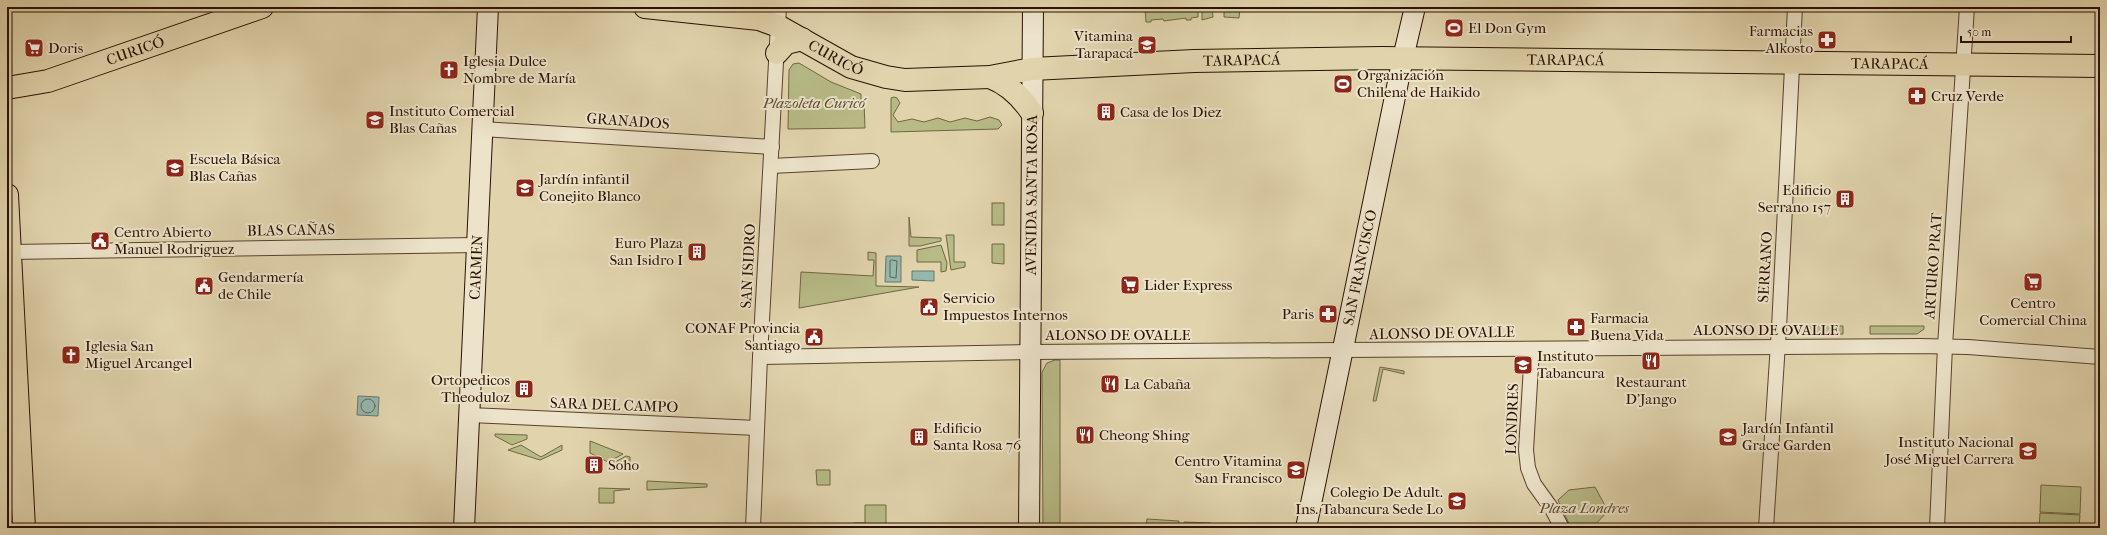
<svg xmlns="http://www.w3.org/2000/svg" width="2107" height="535" viewBox="0 0 2107 535" font-family="'IM FELL French Canon',serif">
<rect width="100%" height="100%" fill="#e1d4ad"/>
<filter id="stains"><feTurbulence type="fractalNoise" baseFrequency=".005" numOctaves="4"/><feColorMatrix values="0 0 0 0 .2 0 0 0 0 .09 0 0 0 0 .02 0 0 0 .5 -.17"/></filter>
<radialGradient id="worn" r=".72"><stop offset=".6" stop-color="#630" stop-opacity="0"/><stop offset="1" stop-color="#630" stop-opacity=".3"/></radialGradient>
<g fill="#b7bb86" stroke="#706643">
<path d="M1145,7H1198V17L1191,18V20H1186V18L1164,21L1163,19L1151,20V22H1146Z"/>
<path d="M1202,7H1212L1213,17L1202,20Z"/>
<path d="M1224,7H1240L1239,18L1224,17Z"/>
<path d="M799,63L831,82L861,94V102H864L865,128L788,129L789,70L793,64Z"/>
<path d="M894,97L897,98L900,103L893,115L898,122L912,119L924,122L938,118L950,122L965,118L977,121L990,117L999,120L1002,125L998,129L891,132V98Z"/>
<rect x="992" y="203" width="12" height="22"/>
<path d="M909,217L911,237L941,238V241L920,246H909Z"/>
<path d="M946,235H954V262H965V267L951,270Z"/>
<path d="M992,244H1004V264L992,263Z"/>
<path d="M941,245L947,263L946,271L941,272V262H917V250Z"/>
<path d="M868,252L876,253V286L919,287L799,308L801,272L873,276L874,260H868Z"/>
<path d="M1793,326H1843V334H1799Z"/>
<path d="M1870,326H1924V329L1917,334H1870Z"/>
<path d="M1055,360H1060V528H1043L1042,372L1047,363Z"/>
<path d="M1380,367L1404,371V374L1383,369L1376,401H1373Z"/>
<path d="M495,434L527,435V439L512,445L495,436Z"/>
<path d="M590,441L623,454L608,462L590,453Z"/>
<path d="M521,445L541,457L562,445V450L540,460L508,450Z"/>
<path d="M626,456L630,457V466H608Z"/>
<path d="M816,470H830V485H817Z"/>
<path d="M647,481L707,484V487L647,490Z"/>
<path d="M2041,485L2081,487L2080,514L2040,512Z"/>
<path d="M1595,487L1608,511L1592,528H1571L1558,500L1569,490Z"/>
<path d="M599,488L630,489L614,491V503H599Z"/>
<path d="M865,505H886V528H853V523H865Z"/>
<path d="M2040,513L2080,515L2079,528H2039Z"/>
<path d="M1147,519L1179,521L1178,528H1146Z"/>
<path d="M1184,522L1211,523V528H1184Z"/>
</g>
<g fill="#94b8ac" stroke="#6a7567">
<path d="M886,256H901V282H885Z"/>
<path d="M912,271H934V281L912,280Z"/>
<path d="M358,396L379,397L378,416L357,415Z"/>
</g>
<g fill="none" stroke-linecap="round" stroke-linejoin="round">
<g stroke="#5f6456" stroke-width="1">
<path d="M892,260L897,261L896,278L890,277V261Z"/>
<circle cx="368" cy="406" r="7"/>
</g>
<g stroke="#58422b" stroke-width="16">
<g id="minor">
<path d="M482,129L772,147"/>
<path d="M771,166L872,161"/>
<path d="M10,252L477,245"/>
<path d="M1532,349L1526,450L1528,468L1534,484L1552,509L1562,528"/>
<path d="M760,357L1031,352L1920,346L1968,347L2100,357"/>
<path d="M469,415L757,428"/>
<path d="M753,528L760,357L779,7"/>
<path d="M1766,528L1779,328L1795,7"/>
<path d="M1937,528L1945,346L1967,7"/>
</g>
</g>
<g stroke="#2a1100" stroke-width="22">
<g id="secondary">
<path id="s1" d="M464,528L488,7"/>
<path id="s2" d="M1029,528L1033,7"/>
<path id="s3" d="M1306,528L1403,58L1415,7"/>
</g>
</g>
<g stroke="#2a1100" stroke-width="24">
<g id="primary">
<path id="s4" d="M645,7L759,19L778,26L851,67L886,77L905,80L990,77L1032,69L1194,61L1382,58L2100,66"/>
<path d="M777,53L786,43L802,39"/>
<path d="M990,77C1008,84 1021,96 1032,113"/>
<path id="s5" d="M7,88L48,81L262,7"/>
<path d="M7,195L24,528"/>
</g>
</g>
<use href="#minor" stroke="#ece3ca" stroke-width="14"/>
<use href="#secondary" stroke="#ece3ca" stroke-width="20"/>
<use href="#primary" stroke="#e1d4ad" stroke-width="22"/>
</g>
<defs>
<g id="stadium-square" transform="scale(1)"><rect x="-9" y="-9" width="18" height="18" rx="4" fill="#8f2418" stroke="#ece3ca"/><path d="M0-5a6.5 5 0 1 0 0 10a6.5 5 0 1 0 0-10ZM-3.5-1.8h7v3.6h-7Z" fill="#fff"/></g>
<g id="pharmacy-square" transform="scale(1)"><rect x="-9" y="-9" width="18" height="18" rx="4" fill="#8f2418" stroke="#ece3ca"/><path d="M-2-6h4v4h4v4h-4v4h-4v-4h-4v-4h4Z" fill="#fff"/></g>
<g id="school-square" transform="scale(1)"><rect x="-9" y="-9" width="18" height="18" rx="4" fill="#8f2418" stroke="#ece3ca"/><path d="M0-5L7-2L0 1L-7-2ZM-4 1L0 2.5L4 1V4Q0 6-4 4Z" fill="#fff"/></g>
<g id="supermarket-square" transform="scale(1)"><rect x="-9" y="-9" width="18" height="18" rx="4" fill="#8f2418" stroke="#ece3ca"/><path d="M-6-5.5h2.5l.6 2H6L4.5 2H-2.5L-4.4-4H-6ZM-1.5 3.2a1.3 1.3 0 1 0 .1 0ZM3 3.2a1.3 1.3 0 1 0 .1 0Z" fill="#fff"/></g>
<g id="church-square" transform="scale(1)"><rect x="-9" y="-9" width="18" height="18" rx="4" fill="#8f2418" stroke="#ece3ca"/><path d="M-1.2-6h2.4v3.5h3.3v2.4h-3.3V6h-2.4V-.1h-3.3v-2.4h3.3Z" fill="#fff"/></g>
<g id="building-square" transform="scale(1)"><rect x="-9" y="-9" width="18" height="18" rx="4" fill="#8f2418" stroke="#ece3ca"/><path d="M-4-6H4V6H1V3H-1V6H-4ZM-2.5-4.3h1.7v1.8h-1.7ZM.8-4.3h1.7v1.8H.8ZM-2.5-1h1.7V.8h-1.7ZM.8-1h1.7V.8H.8Z" fill="#fff"/></g>
<g id="civic-square" transform="scale(1)"><rect x="-9" y="-9" width="18" height="18" rx="4" fill="#8f2418" stroke="#ece3ca"/><path d="M-.6-6.5H3V-4.5H.6V-3L4-1V1h2V6H-6V1h2V-1L-.6-3ZM-1.2 2.5V6h2.4V2.5Z" fill="#fff"/></g>
<g id="restaurant-square" transform="scale(1)"><rect x="-9" y="-9" width="18" height="18" rx="4" fill="#8f2418" stroke="#ece3ca"/><path d="M-5-6h1v4h1v-4h1v4h1v-4h1v5L-1.5 .5V6h-2V.5L-5-1ZM5-6V6H3V1.5H1.5Q1.5-4 5-6Z" fill="#fff"/></g>
<g id="university-square" transform="scale(1)"><rect x="-9" y="-9" width="18" height="18" rx="4" fill="#8f2418" stroke="#ece3ca"/><path d="M0-5L7-2L0 1L-7-2ZM-4 1L0 2.5L4 1V4Q0 6-4 4Z" fill="#fff"/></g>
</defs>
<g fill-rule="evenodd">
<use href="#stadium-square" x="1454" y="28"/>
<use href="#pharmacy-square" x="1827" y="40"/>
<use href="#school-square" x="1147" y="45"/>
<use href="#supermarket-square" x="34" y="48"/>
<use href="#church-square" x="449" y="70"/>
<use href="#stadium-square" x="1343" y="84"/>
<use href="#pharmacy-square" x="1917" y="96"/>
<use href="#building-square" x="1106" y="112"/>
<use href="#school-square" x="375" y="120"/>
<use href="#school-square" x="175" y="168"/>
<use href="#school-square" x="525" y="188"/>
<use href="#building-square" x="1845" y="199"/>
<use href="#civic-square" x="100" y="241"/>
<use href="#building-square" x="697" y="252"/>
<use href="#supermarket-square" x="2033" y="282"/>
<use href="#supermarket-square" x="1130" y="285"/>
<use href="#civic-square" x="204" y="286"/>
<use href="#civic-square" x="929" y="307"/>
<use href="#pharmacy-square" x="1328" y="314"/>
<use href="#pharmacy-square" x="1576" y="327"/>
<use href="#civic-square" x="814" y="337"/>
<use href="#church-square" x="71" y="355"/>
<use href="#restaurant-square" x="1651" y="361"/>
<use href="#university-square" x="1523" y="365"/>
<use href="#restaurant-square" x="1110" y="384"/>
<use href="#building-square" x="524" y="389"/>
<use href="#restaurant-square" x="1085" y="435"/>
<use href="#building-square" x="919" y="437"/>
<use href="#school-square" x="1728" y="437"/>
<use href="#school-square" x="2028" y="451"/>
<use href="#building-square" x="594" y="465"/>
<use href="#school-square" x="1296" y="470"/>
<use href="#school-square" x="1457" y="501"/>
</g>
<g text-anchor="middle" stroke-width="4" stroke-linejoin="round" paint-order="stroke">
<g font-size="15" fill="#2a1100" stroke="#ece3ca" text-anchor="start">
<text x="1468" y="33">El Don Gym</text>
<text x="1813" y="36" text-anchor="end">Farmacias<tspan x="1813" dy="17">Alkosto</tspan></text>
<text x="1133" y="41" text-anchor="end">Vitamina<tspan x="1133" dy="17">Tarapacá</tspan></text>
<text x="48" y="53">Doris</text>
<text x="463" y="66">Iglesia Dulce<tspan x="463" dy="17">Nombre de María</tspan></text>
<text x="1357" y="80">Organización<tspan x="1357" dy="17">Chilena de Haikido</tspan></text>
<text x="1931" y="101">Cruz Verde</text>
<text x="389" y="116">Instituto Comercial<tspan x="389" dy="17">Blas Cañas</tspan></text>
<text x="1120" y="117">Casa de los Diez</text>
<text x="189" y="164">Escuela Básica<tspan x="189" dy="17">Blas Cañas</tspan></text>
<text x="539" y="184">Jardín infantil<tspan x="539" dy="17">Conejito Blanco</tspan></text>
<text x="1831" y="195" text-anchor="end">Edificio<tspan x="1831" dy="17">Serrano 157</tspan></text>
<text x="114" y="237">Centro Abierto<tspan x="114" dy="17">Manuel Rodriguez</tspan></text>
<text x="683" y="248" text-anchor="end">Euro Plaza<tspan x="683" dy="17">San Isidro I</tspan></text>
<text x="218" y="282">Gendarmería<tspan x="218" dy="17">de Chile</tspan></text>
<text x="1144" y="290">Lider Express</text>
<text x="943" y="303">Servicio<tspan x="943" dy="17">Impuestos Internos</tspan></text>
<text x="2033" y="308" text-anchor="middle">Centro<tspan x="2033" dy="17">Comercial China</tspan></text>
<text x="1314" y="319" text-anchor="end">Paris</text>
<text x="1590" y="323">Farmacia<tspan x="1590" dy="17">Buena Vida</tspan></text>
<text x="800" y="333" text-anchor="end">CONAF Provincia<tspan x="800" dy="17">Santiago</tspan></text>
<text x="85" y="351">Iglesia San<tspan x="85" dy="17">Miguel Arcangel</tspan></text>
<text x="1537" y="361">Instituto<tspan x="1537" dy="17">Tabancura</tspan></text>
<text x="510" y="385" text-anchor="end">Ortopedicos<tspan x="510" dy="17">Theoduloz</tspan></text>
<text x="1651" y="387" text-anchor="middle">Restaurant<tspan x="1651" dy="17">D'Jango</tspan></text>
<text x="1124" y="389">La Cabaña</text>
<text x="933" y="433">Edificio<tspan x="933" dy="17">Santa Rosa 76</tspan></text>
<text x="1742" y="433">Jardín Infantil<tspan x="1742" dy="17">Grace Garden</tspan></text>
<text x="1099" y="440">Cheong Shing</text>
<text x="2014" y="447" text-anchor="end">Instituto Nacional<tspan x="2014" dy="17">José Miguel Carrera</tspan></text>
<text x="1282" y="466" text-anchor="end">Centro Vitamina<tspan x="1282" dy="17">San Francisco</tspan></text>
<text x="608" y="470">Soho</text>
<text x="1443" y="497" text-anchor="end">Colegio De Adult.<tspan x="1443" dy="17">Ins. Tabancura Sede Lo</tspan></text>
</g>
<g font-size="15" fill="#2a1100" stroke="#ece3ca">
<text dy="5" stroke="none"><textPath href="#s5" startOffset="134">CURICÓ</textPath></text>
<text dy="5" stroke="none"><textPath href="#s4" startOffset="201">CURICÓ</textPath></text>
<text dy="5" stroke="none"><textPath href="#s4" startOffset="612">TARAPACÁ</textPath></text>
<text dy="5" stroke="none"><textPath href="#s4" startOffset="936">TARAPACÁ</textPath></text>
<text dy="5" stroke="none"><textPath href="#s4" startOffset="1260">TARAPACÁ</textPath></text>
<text transform="translate(628 121) rotate(4)" y="5">GRANADOS</text>
<text dy="5" stroke="none"><textPath href="#s2" startOffset="333">AVENIDA SANTA ROSA</textPath></text>
<text transform="translate(291 230) rotate(-1)" y="5">BLAS CAÑAS</text>
<text transform="translate(748 266) rotate(-87)" y="5">SAN ISIDRO</text>
<text transform="translate(1933 266) rotate(-86)" y="5">ARTURO PRAT</text>
<text dy="5" stroke="none"><textPath href="#s1" startOffset="261">CARMEN</textPath></text>
<text dy="5" stroke="none"><textPath href="#s3" startOffset="266">SAN FRANCISCO</textPath></text>
<text transform="translate(1765 267) rotate(-87)" y="5">SERRANO</text>
<text x="1766" y="335">ALONSO DE OVALLE</text>
<text transform="translate(1442 333) rotate(-1)" y="5">ALONSO DE OVALLE</text>
<text x="1118" y="340">ALONSO DE OVALLE</text>
<text transform="translate(614 405) rotate(2)" y="5">SARA DEL CAMPO</text>
<text transform="translate(1512 419) rotate(-88)" y="5">LONDRES</text>
</g>
<g font-size="15" font-style="italic" fill="#5b4c2f" stroke="#ece3ca">
<text x="814" y="108">Plazoleta Curicó</text>
<text x="1584" y="513">Plaza Londres</text>
</g>
</g>
<rect width="2107" height="535" fill="none" stroke="#e1d4ad" stroke-width="24"/>
<rect x="8" y="8" width="2091" height="519" fill="none" stroke="#2a1100" stroke-width="2"/>
<rect x="12" y="12" width="2083" height="511" fill="none" stroke="#2a1100"/>
<path d="M1961 36v6h110v-6" fill="none" stroke="#2a1100" stroke-width="2"/>
<text x="1967" y="36" font-size="12" fill="#2a1100" stroke="#ece3ca" stroke-width="3" paint-order="stroke">50 m</text>
<rect width="100%" height="100%" filter="url(#stains)"/>
<rect width="100%" height="100%" fill="url(#worn)"/>
</svg>
